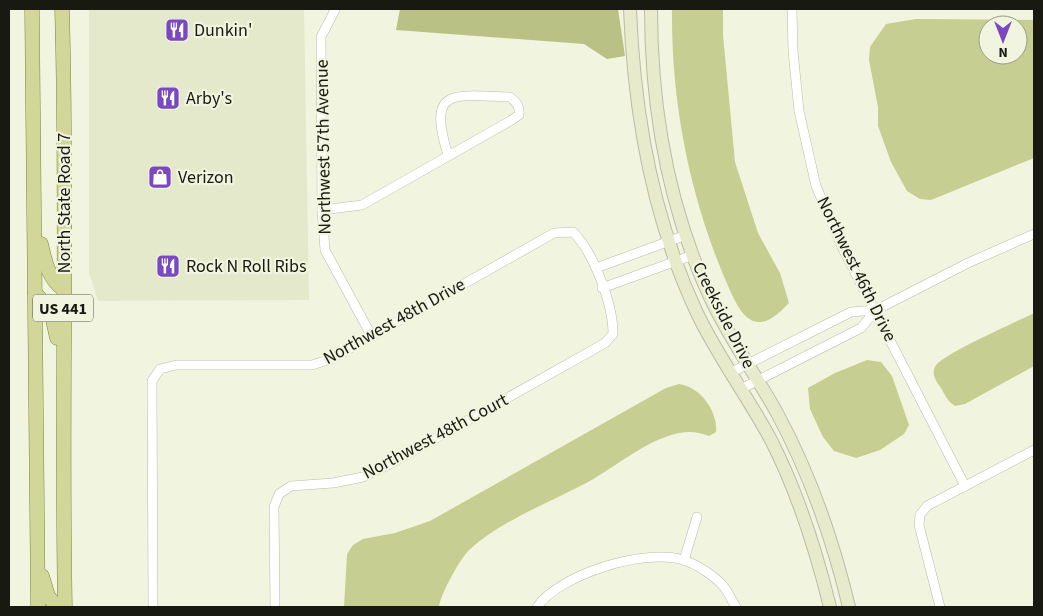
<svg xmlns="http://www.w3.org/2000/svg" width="1043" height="616" viewBox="0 0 1043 616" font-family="'Source Sans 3',sans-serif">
<rect width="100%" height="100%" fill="#f1f4de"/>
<path fill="#e5e9cb" d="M89,9H304L309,300L98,301L89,273Z"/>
<path fill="#bac185" d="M400,9H618L625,56L607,59L584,44L396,30Z"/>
<g fill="#c7ce91" fill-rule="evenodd">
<path d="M672,9H723V35L735,162L758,233L780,273L789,303C781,311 770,323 758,322C741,321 731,292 725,279C689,194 671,101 672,9Z"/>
<path d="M916,19L1034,20V158L931,200L920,199L907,191L891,162L878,126V107L869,60L870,47L886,24ZM988,25H1018V55H988Z"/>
<path d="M1034,313V366L965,404L955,406C948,402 945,395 941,388C937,382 931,375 935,367C939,355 1019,321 1034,313Z"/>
<path d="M867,360L881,362L892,376L909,425L904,434L880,450L856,458L834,451L823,437L810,409L808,388L835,373Z"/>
<path d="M679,384C701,387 718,412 716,432L709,436C698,432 690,431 679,433C646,440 617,466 588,482C549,503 502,520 469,550C460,559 440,595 439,607H344L347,554L353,545L363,539L395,533L430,521L666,388Z"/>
</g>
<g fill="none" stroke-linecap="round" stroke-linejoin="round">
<g stroke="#b9bca6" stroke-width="10">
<g id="street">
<path d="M792,9L793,51L799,111L816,186L843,249L965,486"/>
<path d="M335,10L321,37L322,210L325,250L371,335"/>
<path d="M322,210L362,205L510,121L519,115C520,106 517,103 510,97C455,96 426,85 448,155"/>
<path d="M596,268L686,235"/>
<path d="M602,288L693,255"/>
<path d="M730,373L851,312L876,310L968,263L1034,234"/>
<path d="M741,389L861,328L876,310"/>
<path d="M684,560L697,517"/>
<path d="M153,607L152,381L160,369L176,365H312L331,359L554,233L573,232C594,253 613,304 613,334L605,343L390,464L363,477L333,483L291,486L279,494L274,507L275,607"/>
<path d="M537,607C560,574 645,548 683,560C697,564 716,577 724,587C729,593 732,601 736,607"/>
<path d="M940,607L919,525L920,515L927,506L1034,450"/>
</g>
</g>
<g stroke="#b9bca6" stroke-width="14">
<g id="secondary">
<path d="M630,9C634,114 652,217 697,313C718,357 748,397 771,440C798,493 816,550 830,607"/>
<path d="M651,9C651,108 668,205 709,295C728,337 755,373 777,413C810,474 833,540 849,607"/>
</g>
</g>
<g stroke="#7d833c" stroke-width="15">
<g id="primary">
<path d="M32,9L38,607"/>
<path d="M62,9C68,208 61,408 65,607"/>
<path d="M41,244C45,261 48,278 63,289"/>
<path d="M35,293L51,311L57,338"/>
<path d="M42,576L48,596L57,607"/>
</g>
</g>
<use href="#street" stroke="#fff" stroke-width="9"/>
<use href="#secondary" stroke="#e8ebcb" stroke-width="12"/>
<use href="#primary" stroke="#d1d798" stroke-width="14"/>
</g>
<defs>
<g id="restaurant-square" transform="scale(1.25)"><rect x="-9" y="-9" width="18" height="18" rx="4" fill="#7a49c1" stroke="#f1f4de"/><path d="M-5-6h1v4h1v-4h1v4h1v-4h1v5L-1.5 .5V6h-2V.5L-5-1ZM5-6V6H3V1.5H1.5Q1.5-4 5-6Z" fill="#fff"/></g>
<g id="shop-square" transform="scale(1.25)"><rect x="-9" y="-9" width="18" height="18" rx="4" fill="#7a49c1" stroke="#f1f4de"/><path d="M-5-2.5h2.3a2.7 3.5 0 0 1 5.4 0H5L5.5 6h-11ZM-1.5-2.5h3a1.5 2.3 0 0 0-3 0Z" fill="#fff"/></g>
</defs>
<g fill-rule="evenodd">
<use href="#restaurant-square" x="177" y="30"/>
<use href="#restaurant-square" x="168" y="98"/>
<use href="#shop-square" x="160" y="177"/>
<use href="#restaurant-square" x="168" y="266"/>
</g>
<g text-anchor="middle" stroke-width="4.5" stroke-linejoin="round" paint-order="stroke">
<rect fill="#f1f4de" stroke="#595b4e" stroke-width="1" x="33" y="294.5" width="60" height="27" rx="4"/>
<g font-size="16" font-weight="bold" fill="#181911">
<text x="63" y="314">US 441</text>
</g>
<g font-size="18" fill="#181911" stroke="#f1f4de" text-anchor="start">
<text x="194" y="36">Dunkin'</text>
<text x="186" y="104">Arby's</text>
<text x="178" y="183">Verizon</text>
<text x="186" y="272">Rock N Roll Ribs</text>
</g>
<g font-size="18" fill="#181911" stroke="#f1f4de">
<text transform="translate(323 147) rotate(-91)" y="6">Northwest 57th Avenue</text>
<text transform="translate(64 203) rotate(-90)" y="6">North State Road 7</text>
<text transform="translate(857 269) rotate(64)" y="6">Northwest 46th Drive</text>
<text transform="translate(724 315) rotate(63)" y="6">Creekside Drive</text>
<text transform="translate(394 321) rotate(-29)" y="6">Northwest 48th Drive</text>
<text transform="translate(435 436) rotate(-28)" y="6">Northwest 48th Court</text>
</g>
</g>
<rect width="1043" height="616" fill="none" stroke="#181911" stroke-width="20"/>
<g transform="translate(1003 40) rotate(180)"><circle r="24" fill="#f1f4de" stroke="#9a9c8c"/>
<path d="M0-4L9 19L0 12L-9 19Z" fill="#7a49c1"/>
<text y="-8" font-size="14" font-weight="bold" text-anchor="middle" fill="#181911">N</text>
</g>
</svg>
